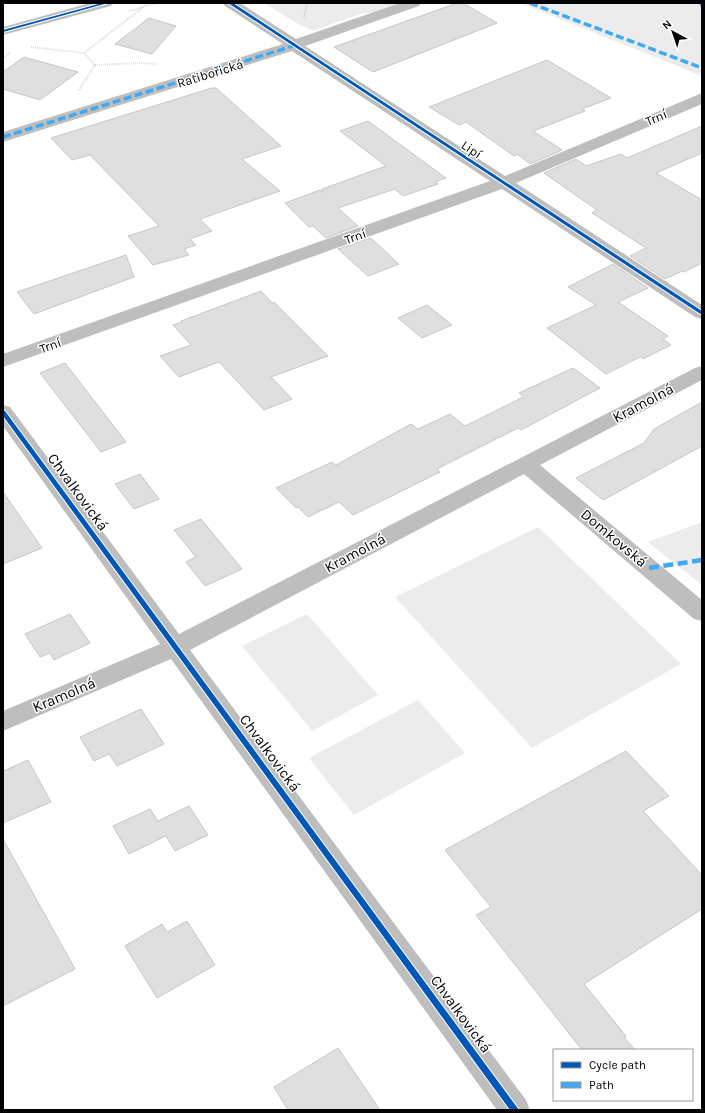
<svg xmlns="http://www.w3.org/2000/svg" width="705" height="1113" viewBox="0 0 705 1113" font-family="Karla,sans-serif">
<rect width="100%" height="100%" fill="#fff"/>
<g fill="#ececec">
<path d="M264,3H396C388,14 373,11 362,14C346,18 330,25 314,31L298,24Z"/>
<path d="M520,3H702V76Z"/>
<path d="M702,522V585L648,542Z"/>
<path d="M538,527L681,664L532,748L395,597Z"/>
<path d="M307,614L378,695L312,731L242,646Z"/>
<path d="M418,700L465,753L354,815L309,758Z"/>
</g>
<g fill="#dfdfdf" stroke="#c7c7c7">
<path d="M457,3H463L497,23L373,72L334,47Z"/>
<path d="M149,18L176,26L152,54L115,44Z"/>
<path d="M24,57L78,72L40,100L3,89V72Z"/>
<path d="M547,60L611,98L582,109L585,111L533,131L562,150L530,164L517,154L514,156L466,122L459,125L429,107Z"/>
<path d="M212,88H216L281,146L242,159L280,191L200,219L212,231L190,239L196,245L184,249L189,255L153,265L128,236L159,226L90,155L72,160L51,138Z"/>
<path d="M368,121L446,178L435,182L438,184L403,196L395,189L338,208L358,226L326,238L313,226L309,227L285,203L320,190L323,193L322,189L386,166L340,131Z"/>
<path d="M702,126V153L656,173L702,200V263L684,272L682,271L665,279L630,256L646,248L592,213L597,210L544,173L576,159L586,166L621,154L627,158Z"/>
<path d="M370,238L373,240L399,264L368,276L338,249Z"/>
<path d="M126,255L134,277L34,314L17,292Z"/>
<path d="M613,264L648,288L618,302L668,336L663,339L671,345L643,359L640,357L606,374L547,328L596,305L568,287Z"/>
<path d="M261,291L272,303L274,302L328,356L271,377L292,399L264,410L219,362L179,377L160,356L191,345L173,325L182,322L181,321Z"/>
<path d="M427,305L452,325L422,338L398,318Z"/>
<path d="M65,363L126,442L101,452L40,373Z"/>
<path d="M573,368L600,388L521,430L518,428L437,469L440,472L353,515L339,502L308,517L298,507L296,508L276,488L332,462L336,465L411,424L418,429L450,414L465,426L523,397L519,393Z"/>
<path d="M702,402V446L603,500L576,478L644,443L654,429Z"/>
<path d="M140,474L159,499L134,509L115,484Z"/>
<path d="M3,492L42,548L3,564Z"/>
<path d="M201,519L242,569L205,586L186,562L196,557L174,530Z"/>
<path d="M70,614L90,643L54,660L50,653L40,657L25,634Z"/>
<path d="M141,709L164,744L117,766L109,754L94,761L80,737Z"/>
<path d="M626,751L669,796L643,811L702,875V909L584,984L626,1036L624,1037L635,1050H582L476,915L491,907L445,850Z"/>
<path d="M28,760L51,802L3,823V771Z"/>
<path d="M189,806L208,835L175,851L166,836L129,854L113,826L150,809L158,821Z"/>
<path d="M3,839L75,969L3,1006Z"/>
<path d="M187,921L215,965L157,998L125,946L162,924L167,932Z"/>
<path d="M338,1048L380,1110H288L274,1087Z"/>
</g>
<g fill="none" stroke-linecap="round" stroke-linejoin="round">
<g stroke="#b9b9b9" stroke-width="2" stroke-dasharray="0.5 1.5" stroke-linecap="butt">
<path d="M129,11L143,7"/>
<path d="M304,18L307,3"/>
<path d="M31,47L84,53L145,6L157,3"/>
<path d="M3,58L11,52"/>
<path d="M95,65L141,63L156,64"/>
<path d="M79,90L95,65L84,53"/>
</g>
<g fill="#bebebe" fill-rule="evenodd">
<path d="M90,3H113L111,6L3,35V27Z"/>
<path d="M223,3H240L296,39L400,3H421L419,6L305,46L505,176L702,93V104L516,183L702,305V319L695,317L502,189L3,367V354L490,181L292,51L3,142V132L283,44L225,6Z"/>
<path d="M702,366V380L540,465L702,600V621L694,619L524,474L190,650L526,1100L530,1110H497L171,659L3,731V711L160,644L3,426V405L10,407L179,634L695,368Z"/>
</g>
<g stroke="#3fa9f5" stroke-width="3.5" stroke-dasharray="8 3.5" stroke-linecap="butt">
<path d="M530,3L702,68"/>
<path d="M701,3L702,6"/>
<path d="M3,137L296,45"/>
</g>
<path stroke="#3fa9f5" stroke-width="4.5" stroke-dasharray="10 4.5" stroke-linecap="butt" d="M649,568L702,560"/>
<g stroke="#fff" stroke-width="2">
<g id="cycleway">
<path d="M102,3H108L3,32V30Z"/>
<path d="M228,3H233L702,311V315Z"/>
<path d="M3,410L5,411L519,1110H510L3,416Z"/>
</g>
</g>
<use href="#cycleway" fill="#0057b8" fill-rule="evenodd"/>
</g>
<g text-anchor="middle" stroke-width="3" stroke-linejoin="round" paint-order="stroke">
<g font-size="13" fill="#000" stroke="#fff">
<text transform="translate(210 73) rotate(-17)" y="5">Ratibořická</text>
<text transform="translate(656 117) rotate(-23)" y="5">Trní</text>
<text transform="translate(472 149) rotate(34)" y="5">Lipí</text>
<text transform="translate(355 236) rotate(-20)" y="5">Trní</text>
<text transform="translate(50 345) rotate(-20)" y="5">Trní</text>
</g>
<g font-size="15" fill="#000" stroke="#fff">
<text transform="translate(643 403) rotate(-28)" y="5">Kramolná</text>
<text transform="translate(78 492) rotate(54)" y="5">Chvalkovická</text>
<text transform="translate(614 538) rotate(40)" y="5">Domkovská</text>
<text transform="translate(355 553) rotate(-28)" y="5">Kramolná</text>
<text transform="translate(64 695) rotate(-23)" y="5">Kramolná</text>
<text transform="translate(270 753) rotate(54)" y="5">Chvalkovická</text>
<text transform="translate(461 1014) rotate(54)" y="5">Chvalkovická</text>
</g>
</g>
<rect width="705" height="1113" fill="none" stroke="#000000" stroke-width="8"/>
<rect x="553" y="1049" width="140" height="52" fill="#ffffff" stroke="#999999"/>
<rect x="561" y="1062" width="20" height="6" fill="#0057b8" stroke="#999999"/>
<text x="589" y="1069" font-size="12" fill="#000000">Cycle path</text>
<rect x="561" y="1082" width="20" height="6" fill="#3fa9f5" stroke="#999999"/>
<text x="589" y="1089" font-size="12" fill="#000000">Path</text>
<g transform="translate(673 32) rotate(320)" stroke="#ffffff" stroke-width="3" paint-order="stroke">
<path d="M0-3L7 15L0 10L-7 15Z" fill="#000000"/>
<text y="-6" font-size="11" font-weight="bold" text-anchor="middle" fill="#000000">N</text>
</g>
</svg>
